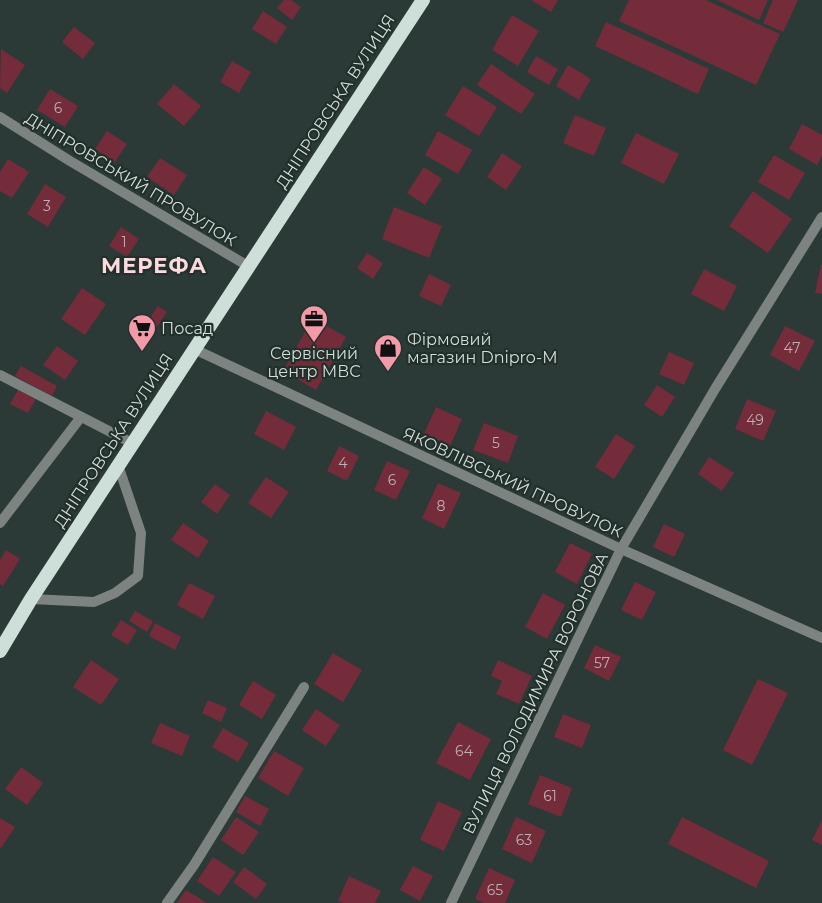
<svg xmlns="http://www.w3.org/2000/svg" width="822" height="903" viewBox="0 0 822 903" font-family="Montserrat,sans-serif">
<rect width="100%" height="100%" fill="#2b3a37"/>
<g fill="#742b3a">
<path d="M284,0H291L301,7L292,20L277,8Z"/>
<path d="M531,0H558L551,12Z"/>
<path d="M629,0H706L780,34L756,85L619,21Z"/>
<path d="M717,0H768L759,20Z"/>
<path d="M773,0H798L783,32L763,23Z"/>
<path d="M263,11L287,27L276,44L252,29Z"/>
<path d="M512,15L539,31L518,66L492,50Z"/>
<path d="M606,22L709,69L698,94L595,46Z"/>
<path d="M74,27L95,43L83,59L62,42Z"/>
<path d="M1,49L25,65L7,93L0,88Z"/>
<path d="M536,56L558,69L549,85L527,72Z"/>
<path d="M232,61L251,72L239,93L220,82Z"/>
<path d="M491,64L535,94L521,114L477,85Z"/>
<path d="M568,65L591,79L579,100L556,86Z"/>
<path d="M174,84L201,106L184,126L157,104Z"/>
<path d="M463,86L497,107L479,136L445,115Z"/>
<path d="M50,89L78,106L65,127L37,110Z"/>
<path d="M575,115L606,128L594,156L563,143Z"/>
<path d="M802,124L822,135V156L817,165L789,149Z"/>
<path d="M107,131L127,144L115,162L95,149Z"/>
<path d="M438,131L472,150L458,174L425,155Z"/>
<path d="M636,133L679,154L664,184L621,163Z"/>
<path d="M502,153L522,166L506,190L487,177Z"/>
<path d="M774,155L805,173L789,200L758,182Z"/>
<path d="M160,158L187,175L174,195L147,177Z"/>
<path d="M8,159L29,172L12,198L0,191V172Z"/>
<path d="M424,167L442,179L425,205L407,193Z"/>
<path d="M45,184L66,197L48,227L27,214Z"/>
<path d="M753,191L792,219L768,253L729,226Z"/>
<path d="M394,207L442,226L429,258L382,239Z"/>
<path d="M121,227L139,239L127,257L109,246Z"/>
<path d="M367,253L383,263L373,279L357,268Z"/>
<path d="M821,265H822V294L815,293Z"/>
<path d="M704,269L737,286L724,311L691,294Z"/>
<path d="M429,274L451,285L441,306L419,296Z"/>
<path d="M82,288L106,304L85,335L61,319Z"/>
<path d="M158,306L167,312L156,328L147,322Z"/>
<path d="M313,318L346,337L316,390L283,371Z"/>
<path d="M785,326L815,341L799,371L770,355Z"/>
<path d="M57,346L78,361L65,380L43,365Z"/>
<path d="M669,352L694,363L684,385L659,374Z"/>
<path d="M21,366L57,386L52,396L15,376Z"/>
<path d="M657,385L675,397L662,417L644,405Z"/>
<path d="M18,390L36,399L28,413L10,404Z"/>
<path d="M747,399L776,411L763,441L735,429Z"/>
<path d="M436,407L462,419L450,446L424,434Z"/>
<path d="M266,411L296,427L284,450L254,434Z"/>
<path d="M484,423L518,436L508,463L473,450Z"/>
<path d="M616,434L635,446L614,479L595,467Z"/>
<path d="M339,446L359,456L347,481L327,471Z"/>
<path d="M709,457L734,473L722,491L698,474Z"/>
<path d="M387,461L410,471L396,500L374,490Z"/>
<path d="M266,477L289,492L271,518L248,503Z"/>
<path d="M438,483L461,493L444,529L422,518Z"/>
<path d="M215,484L230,495L217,514L201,502Z"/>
<path d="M183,523L209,541L198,558L171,540Z"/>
<path d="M664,524L685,534L674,557L653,547Z"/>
<path d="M570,543L592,554L577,584L555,572Z"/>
<path d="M6,550L20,559L3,586L0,584V560Z"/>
<path d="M635,582L656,592L642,620L621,610Z"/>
<path d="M189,583L215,596L203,619L177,605Z"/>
<path d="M543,593L565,605L547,639L525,627Z"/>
<path d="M135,611L153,621L147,632L129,621Z"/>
<path d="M121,620L137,630L128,645L111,635Z"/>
<path d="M155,623L181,637L175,650L149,636Z"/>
<path d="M595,645L621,657L609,681L584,668Z"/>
<path d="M333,653L362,670L343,702L314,684Z"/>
<path d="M91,660L119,679L101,705L73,687Z"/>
<path d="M498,660L532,676L519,704L496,694L502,681L491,676Z"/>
<path d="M758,679L788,693L752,765L723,750Z"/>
<path d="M253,681L276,695L262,719L239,705Z"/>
<path d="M208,700L227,708L221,722L202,713Z"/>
<path d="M316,709L340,725L326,746L302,730Z"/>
<path d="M563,714L591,725L582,748L554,737Z"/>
<path d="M458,722L491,739L470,780L436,763Z"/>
<path d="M160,723L190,736L182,756L151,743Z"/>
<path d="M223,728L249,743L238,762L212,747Z"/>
<path d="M274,751L304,768L288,796L258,778Z"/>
<path d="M21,767L43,783L27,805L5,789Z"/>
<path d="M540,775L572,788L561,817L528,804Z"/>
<path d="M245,796L269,809L260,826L236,812Z"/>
<path d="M438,801L462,812L444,851L420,840Z"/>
<path d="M236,817L259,832L243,855L221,840Z"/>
<path d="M516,817L546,831L532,863L502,849Z"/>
<path d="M682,817L769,861L756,888L668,844Z"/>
<path d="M0,818L15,827L1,848L0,847Z"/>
<path d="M822,820V845L812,840Z"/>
<path d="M213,857L236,872L219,896L197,881Z"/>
<path d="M413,866L433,876L420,901L400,890Z"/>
<path d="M244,867L267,884L256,899L233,882Z"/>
<path d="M489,868L515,880L505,903H484L475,899Z"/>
<path d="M349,876L381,891L375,903H343L338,901Z"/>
<path d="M186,890L207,903H177Z"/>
</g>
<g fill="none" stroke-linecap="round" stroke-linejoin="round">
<g stroke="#7c8381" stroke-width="10">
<path d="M0,375L132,443"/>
<path d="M0,523L81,417"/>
<path d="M31,599L94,602L115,593L138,576L141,533L118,465"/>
</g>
<g stroke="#7c8381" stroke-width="10">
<path d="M0,117L70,161L248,266"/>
<path d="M167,903L194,865L304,687"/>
<path d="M451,903L621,549L715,389L822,217"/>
</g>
<path stroke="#7c8381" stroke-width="10" d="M194,349L621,549L822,638"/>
<path stroke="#cedfda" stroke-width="14" d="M0,651L31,599L423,0"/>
</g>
<defs>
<g id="office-pin" transform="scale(1.4375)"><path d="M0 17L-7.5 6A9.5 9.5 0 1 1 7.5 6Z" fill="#f39aa8" stroke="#22302c"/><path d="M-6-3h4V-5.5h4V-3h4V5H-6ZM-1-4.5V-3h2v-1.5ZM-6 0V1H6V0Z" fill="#111"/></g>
<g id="supermarket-pin" transform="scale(1.4375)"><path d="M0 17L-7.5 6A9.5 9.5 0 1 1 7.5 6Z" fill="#f39aa8" stroke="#22302c"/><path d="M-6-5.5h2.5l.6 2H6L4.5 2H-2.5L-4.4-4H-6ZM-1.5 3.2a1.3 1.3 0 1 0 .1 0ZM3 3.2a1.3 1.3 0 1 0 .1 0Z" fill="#111"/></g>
<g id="shop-pin" transform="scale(1.4375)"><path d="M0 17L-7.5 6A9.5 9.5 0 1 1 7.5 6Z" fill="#f39aa8" stroke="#22302c"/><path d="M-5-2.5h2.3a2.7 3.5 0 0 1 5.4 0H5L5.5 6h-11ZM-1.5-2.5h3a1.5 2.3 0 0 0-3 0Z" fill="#111"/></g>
</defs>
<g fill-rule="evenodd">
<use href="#office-pin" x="314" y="319"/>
<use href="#supermarket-pin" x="142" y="328"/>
<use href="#shop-pin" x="388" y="348"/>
</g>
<g text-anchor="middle" stroke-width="4.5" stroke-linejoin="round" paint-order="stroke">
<g font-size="14" fill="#bcb0b2">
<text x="58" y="113">6</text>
<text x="47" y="211">3</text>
<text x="124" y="247">1</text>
<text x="792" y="353">47</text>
<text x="755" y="425">49</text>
<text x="496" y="448">5</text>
<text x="343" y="468">4</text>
<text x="392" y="485">6</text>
<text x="441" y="511">8</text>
<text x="602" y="668">57</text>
<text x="464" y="756">64</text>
<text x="550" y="801">61</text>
<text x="524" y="845">63</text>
<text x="495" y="895">65</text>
</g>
<g font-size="16" fill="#d4ddda" stroke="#22302c">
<text transform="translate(335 101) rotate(-57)" y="6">ДНІПРОВСЬКА ВУЛИЦЯ</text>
<text transform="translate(131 179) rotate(31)" y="6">ДНІПРОВСЬКИЙ ПРОВУЛОК</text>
<text transform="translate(113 440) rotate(-57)" y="6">ДНІПРОВСЬКА ВУЛИЦЯ</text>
<text transform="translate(513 482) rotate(25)" y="6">ЯКОВЛІВСЬКИЙ ПРОВУЛОК</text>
<text transform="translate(535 693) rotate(-64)" y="6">ВУЛИЦЯ ВОЛОДИМИРА ВОРОНОВА</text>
</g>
<g font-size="16" fill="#d4ddda" stroke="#22302c" text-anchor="start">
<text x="161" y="334">Посад</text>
<text x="407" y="345">Фірмовий<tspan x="407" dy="18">магазин Dnipro-M</tspan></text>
<text x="314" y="359" text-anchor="middle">Сервісний<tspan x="314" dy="18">центр МВС</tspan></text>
</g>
<g font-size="21" font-weight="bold" letter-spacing="1" fill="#fddade" stroke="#22302c">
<text x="154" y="273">МЕРЕФА</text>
</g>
</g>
</svg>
